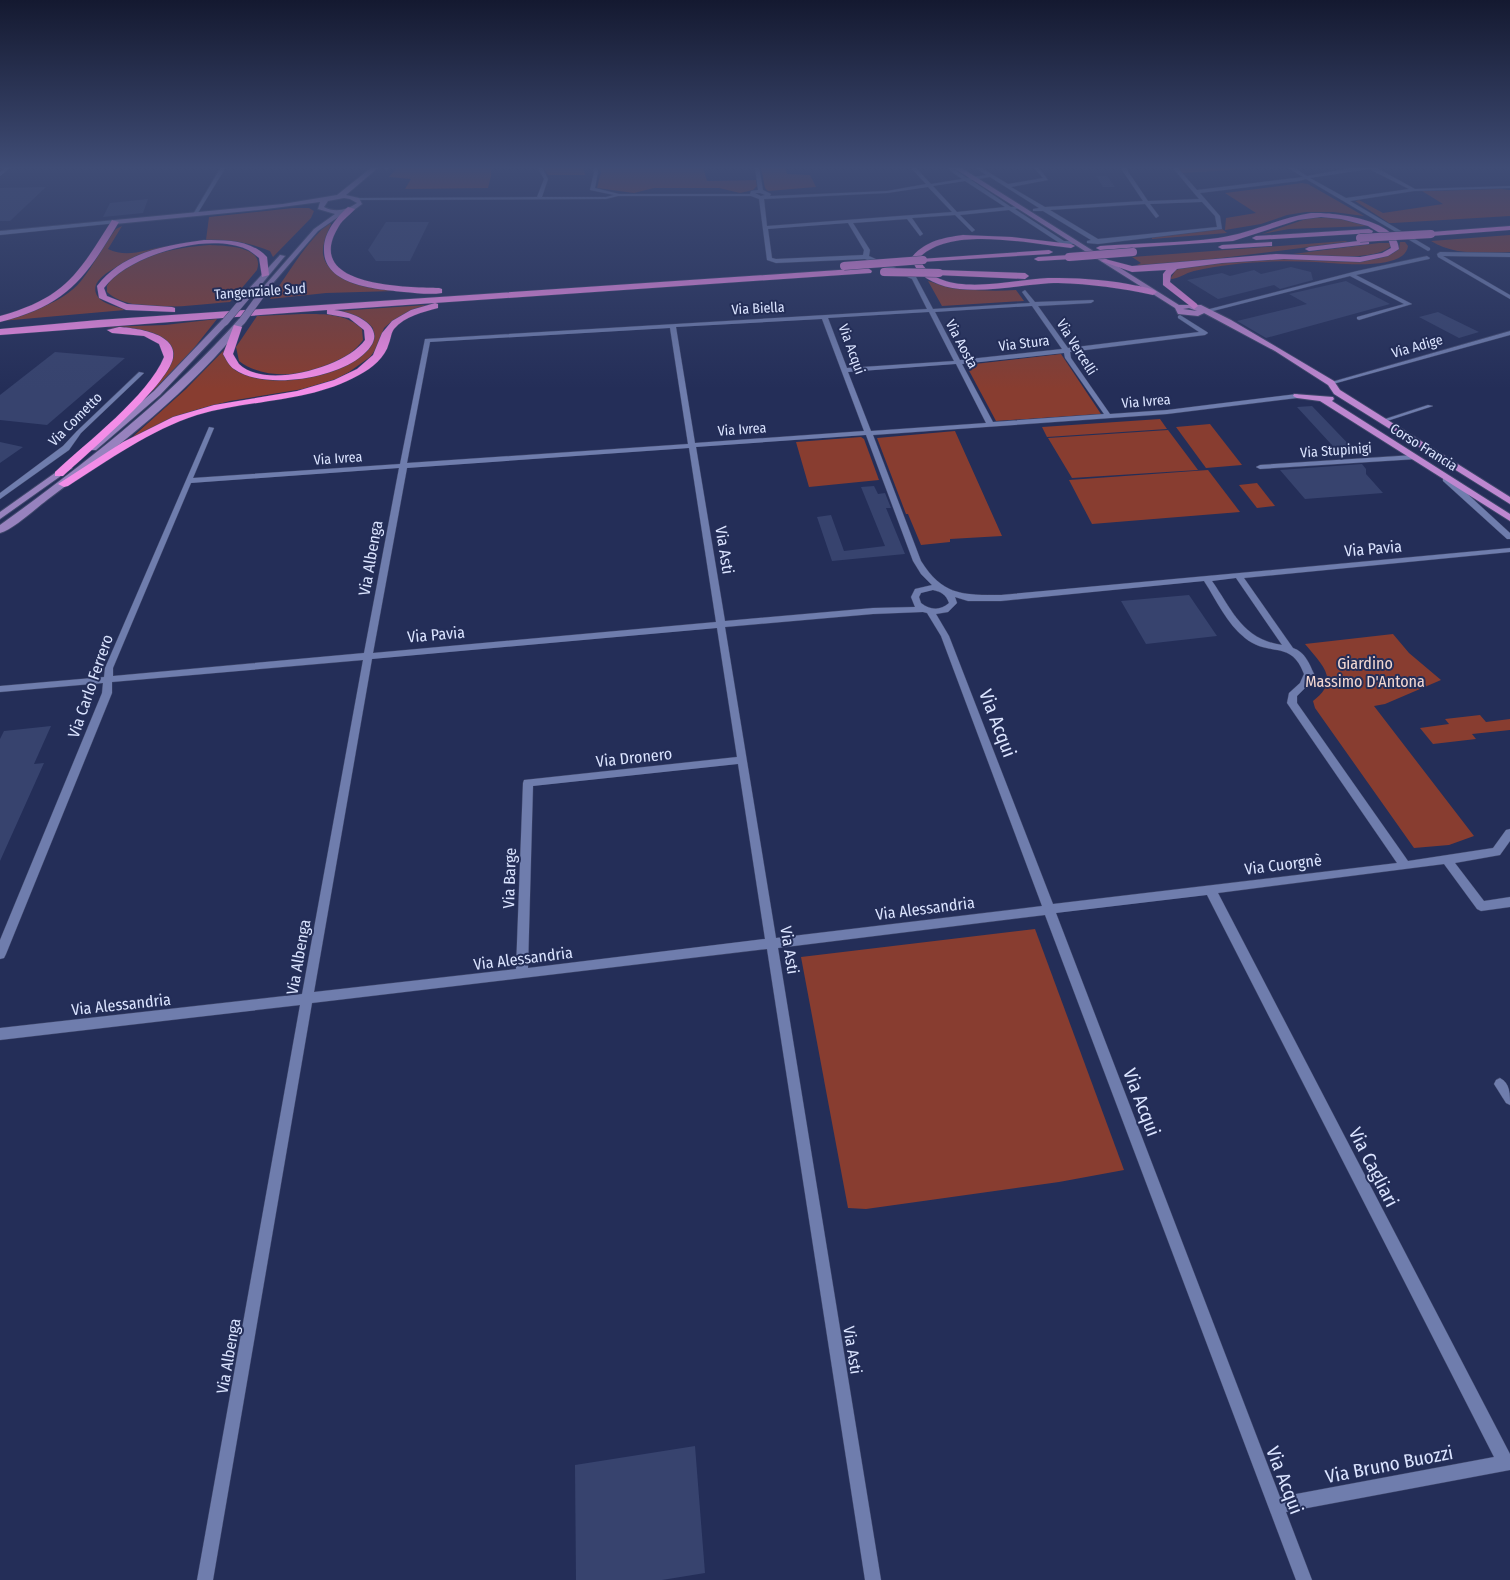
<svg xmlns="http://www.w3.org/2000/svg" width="1510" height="1580" viewBox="0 0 1510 1580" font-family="'Fira Sans Condensed',sans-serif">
<rect width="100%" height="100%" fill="#242e58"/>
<g fill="#883d30">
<path d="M398,167H491V176L488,188L405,189L411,179L389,177Z"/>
<path d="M543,167H583L585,175H548Z"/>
<path d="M600,167H703L707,181L756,180L757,186L753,190L740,193L719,188H654L634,193L597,188L601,172Z"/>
<path d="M761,167H785L787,174L810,175L816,187L768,191L765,188Z"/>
<path d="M1177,167H1245L1248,169L1182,173Z"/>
<path d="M1302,183L1308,184L1364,216L1333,212H1306L1287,215L1261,224L1225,230L1226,218L1256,213L1225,193Z"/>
<path d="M1501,189L1510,190V216L1393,223H1389L1355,201L1359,200L1383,213L1443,204L1422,191Z"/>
<path d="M293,208H309L314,211L311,218L273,257L270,251C249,242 229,240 206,240L209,217Z"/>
<path d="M1309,218H1337L1368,226L1289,229L1262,234Z"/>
<path d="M329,223L331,224C328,232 322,244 323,254C327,282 373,285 394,291L326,293L270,299C289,273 304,244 329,223Z"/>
<path d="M122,226L108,249C128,259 146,249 167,246C156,252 80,272 98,297C104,305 117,306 125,310L1,321C28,312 62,304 81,281C94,265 103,245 116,229Z"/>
<path d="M1221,228L1227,233L1152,239V237Z"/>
<path d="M1510,235V252C1485,254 1453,255 1431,241Z"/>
<path d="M1345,241L1348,242L1198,261L1142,266L1137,265L1141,263L1132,257Z"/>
<path d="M1400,242H1405L1408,246C1405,272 1335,263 1316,262C1277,260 1233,262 1194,271C1185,273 1179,279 1170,279L1176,270L1185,266C1213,264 1242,260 1270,258C1302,257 1375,270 1399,249Z"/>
<path d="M1379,243H1390V247C1373,261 1316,257 1293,254Z"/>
<path d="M210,245C226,246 265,246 257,270L230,302C197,304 133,316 107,292V286C124,256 179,247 210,245Z"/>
<path d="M928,281C958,290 985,292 1016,290L1024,301L942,306Z"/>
<path d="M426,305L392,321L384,328L376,349L370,357L349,372L336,379L303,389L230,401L199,409L172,418L129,440L186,389L227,347C221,385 277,378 300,375C308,374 319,375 327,371C343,364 358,351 373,342V328C363,317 353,314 339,311Z"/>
<path d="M302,314C323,314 346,313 362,329L363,340C340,373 272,387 239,361L236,347L257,316Z"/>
<path d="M217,319L183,362L139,404C175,363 197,342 126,329C119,327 112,328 107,327L165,325Z"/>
<path d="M1061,354L1101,414L996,421L966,365Z"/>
<path d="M1160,419L1167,429L1047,437L1042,427Z"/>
<path d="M1210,424L1242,465L1206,468L1176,427Z"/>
<path d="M1168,430L1198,470L1072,478L1048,438Z"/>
<path d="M955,431L1002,536L950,539V542L921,545L908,514H906L877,438Z"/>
<path d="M861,437L864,439L879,480L809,487L796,442Z"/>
<path d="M1208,470L1240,512L1092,524L1069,480Z"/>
<path d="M1257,483L1275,506L1257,508L1239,485Z"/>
<path d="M1393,634L1409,653L1441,680L1385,704L1374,706L1474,836L1449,845L1414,848L1315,708L1313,701C1341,680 1322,665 1305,644Z"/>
<path d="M1480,715L1486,722L1510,719V730L1472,734L1476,739L1433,744L1420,728L1449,724L1445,719Z"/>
<path d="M1035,929L1124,1170L1059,1182L866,1209L848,1208L801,957Z"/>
</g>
<g fill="#37436e">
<path d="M1096,176H1107L1115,187H1103Z"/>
<path d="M46,187L10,221H0V188Z"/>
<path d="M148,199L143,213L103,217L110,203Z"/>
<path d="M386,222H429L410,261H376L368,250Z"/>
<path d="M1291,267L1311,272L1313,280L1280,289L1274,285L1218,299L1187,280L1222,273L1230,276L1254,270L1261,274Z"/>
<path d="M1346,281L1390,304L1266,338L1237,321L1307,304L1289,294Z"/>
<path d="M1438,312L1479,332L1459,338L1419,317Z"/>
<path d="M55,352L125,358L47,425L0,420V395Z"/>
<path d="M1312,406L1334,429L1358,454L1342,456L1297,407Z"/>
<path d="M0,442L23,447L0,463Z"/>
<path d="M1362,464L1366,469V474L1383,493L1305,499L1280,470Z"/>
<path d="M874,486L878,494L885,493L891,508H886L905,554L832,561L817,517L831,515L844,551L885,546L861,487Z"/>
<path d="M1189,595L1217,636L1146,644L1121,601Z"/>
<path d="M51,726L34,764L44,763L0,861V739L4,731Z"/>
<path d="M695,1446L705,1573L662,1580H576L575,1465Z"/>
</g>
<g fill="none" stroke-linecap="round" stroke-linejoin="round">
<g stroke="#3f476b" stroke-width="1">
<g id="street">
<path d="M6,167H11L0,176V172Z"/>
<path d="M221,167H226L196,216H192Z"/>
<path d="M537,167H542L548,179L542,197H606L614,195L590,190L594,172L593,167H597L598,172L595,188L619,194H750L751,191L758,190L755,167H759L763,190L771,194L770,196L887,191L926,184L910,167H915L931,184L962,179L945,167H951L967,178L986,175L974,167H980L1008,184L1043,178L1033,167H1038L1048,180L1011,187L1045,207L1143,201L1120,167H1125L1148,201L1199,199L1172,167H1177L1197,190L1303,177L1287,167H1293L1307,176L1356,167H1375L1415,189L1510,186V188L1414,191L1350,201L1430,248V250L1428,251L1306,179L1299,181L1200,193L1220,216L1222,229L1098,244L1087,243V241L1091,240L1043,211H1033V209L1039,208L990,177L971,180L1011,207L1020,206V208L1015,209L1064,241H1076L1078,242V244H1061L1009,210L960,215L975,230L972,232L955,215L912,218L923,234L920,236L907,219L853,223L870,250L869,256L916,277L933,309L1030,303L1022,292L1025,290L1035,302L1093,300L1094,301L1091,303L1038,306L1068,348L1199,332L1178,318V316L1180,315L1207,332L1208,333L1205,335L1070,352L1071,358L1110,414L1167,410L1297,394L1300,396L1297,398L1167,414L873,435L921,561C943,596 963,595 1001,595L1510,548V552L1244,578L1293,648C1305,652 1309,663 1314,674L1306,687L1297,696V703L1408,861L1493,848L1506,830L1510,829V841L1500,855L1455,863L1484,901L1510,897V907L1481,911L1477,909L1444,864L1218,893L1510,1454V1470L1286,1512L1312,1580H1296L1045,915L778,948L881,1580H865L767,949L312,1003L213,1580H197L300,1005L0,1040V1028L302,994L363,660L112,682V693L6,954L4,958L0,959V940L102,693L103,683L0,692V686L104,677L105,668L209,427L214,428L193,478L400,464L425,339L927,309L912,279L865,259L776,263L767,260L759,199L751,196H618L606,199L359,200L357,199L359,198L537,197L544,179ZM1369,169L1409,189L1346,198L1310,178ZM965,181L1005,207L957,212L933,186ZM928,187L952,212L767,226L764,199L887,193ZM755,193H760L765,195L761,196ZM1202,202L1215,216L1217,227L1098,239L1050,210L1145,204L1156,218L1159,216L1150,204ZM848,223L864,250L863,255L776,259L772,258L768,229ZM1032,306L1062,349L960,360L935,312ZM929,312L954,361L847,368L828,318ZM822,319L864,431L695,443L676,327ZM670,328L688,444L407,463L430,342ZM1064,353L1065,358L1104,414L993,422L962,364ZM956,364L986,423L871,431L848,372ZM866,435L913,561L921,574L932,585L915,589L911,597L915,607L873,608L725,621L696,447ZM689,448L716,622L373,653L407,468ZM399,468L364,653L113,676V668L191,483ZM1236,578L1282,645C1242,639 1233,611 1212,581ZM1204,581C1217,601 1227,624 1245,638C1270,658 1291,639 1304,674L1300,683L1289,693L1287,703L1397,863L1053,904L949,636L936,614L948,612L957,603L955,597L968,601H1001ZM933,590C941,592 946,594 949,603C940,611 930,610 921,603L919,597L921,593ZM923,612L927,613L941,636L1042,906L776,938L725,627L873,614ZM717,628L737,757L524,780L523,783L516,969L314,992L372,659ZM738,764L765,939L528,968L533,786ZM1207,895L1494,1457L1280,1497L1056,913Z"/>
<path d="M115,220L117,223L0,235V231Z"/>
<path d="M1440,252L1510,253V257L1443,256L1510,295V299L1438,257L1437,254Z"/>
<path d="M1427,256L1430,258L1429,259L1356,275L1412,304L1359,320L1357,319V317L1404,304L1350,276L1201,314L1198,312L1357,271Z"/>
<path d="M1510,331V335L1333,384L1328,383Z"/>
<path d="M139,372L144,373L81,433L69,450L0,499V493L63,446L77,431Z"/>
<path d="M1428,405L1433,406L1384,422L1379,421Z"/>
<path d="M1414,455L1418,457L1417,459L1260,469L1256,467L1260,465Z"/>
<path d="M1443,477H1449L1510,533V539H1507L1443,481Z"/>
<path d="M1500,1078C1510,1083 1510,1094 1510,1105L1506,1103L1494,1084L1496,1080Z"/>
</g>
</g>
<g stroke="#3f476b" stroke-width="2">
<g id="secondary">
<path d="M372,167H379L346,195L359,198L362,204L354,210L344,213L318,231L261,297H258V293L314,229L335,214L318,209L320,202L259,210L115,224L112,222L115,220L283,204L337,195ZM344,198L350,199L357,203C347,210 335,213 324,207L328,201Z"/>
<path d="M383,167H389V168L386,170Z"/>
<path d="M280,255L285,256L250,298H244V294Z"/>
<path d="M239,319L246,321C191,391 118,447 47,500C35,509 14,529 0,533V525C86,463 168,399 239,319Z"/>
<path d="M222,320L229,322L160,395L96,450H90V446L154,391Z"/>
<path d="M69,463L72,464V468L0,519V512Z"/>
</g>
</g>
<g stroke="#3f476b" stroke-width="2">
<g id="primary">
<path d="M952,167H960L1179,305H1201L1231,320L1334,381L1340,390L1510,497V504L1334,394L1328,385L1275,351L1204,313L1198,316L1178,314L1175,308ZM1189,308L1197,311L1183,309Z"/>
<path d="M1294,394L1333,397L1334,399L1332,401L1510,514V521L1320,401L1297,398L1293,396Z"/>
</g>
</g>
<g stroke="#3f476b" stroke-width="1">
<g id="highway">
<path d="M348,207L355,209C350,215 343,219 339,226C301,287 405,287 439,288L442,289V293C430,295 416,293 404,292C377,289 323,286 324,249C324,232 336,218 348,207Z"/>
<path d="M1311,213C1333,212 1398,219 1399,249L1388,256L1360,262L1284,259L1222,263L1177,269L1171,275L1170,282L1197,304L1198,306L1194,309L1163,285V274L1166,270L1132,272L1101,261L1105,259L1132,266L1276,254L1360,257L1382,253L1391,248L1388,238L1368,226L1341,219L1321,217L1298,220L1233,241L1100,250L1096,248L1100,246C1139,243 1180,243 1218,238C1251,233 1279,218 1311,213Z"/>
<path d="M112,220L119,222C85,279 67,305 0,322V316C65,298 78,274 112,220Z"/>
<path d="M1510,226V230L1431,236L1427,234L1431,232Z"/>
<path d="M1369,229L1373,231L1372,233L1256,240L1252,238L1256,236Z"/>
<path d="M963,235L1012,237L1071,244L1075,246L1071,248C1030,244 950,225 919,258L920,259L1049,250L1053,252L1049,254L921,262C942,300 1013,279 1048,278C1076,278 1101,279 1128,284C1137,286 1150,287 1157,292L1153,295C1121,288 1091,284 1058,283C1018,283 954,303 921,274C916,270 914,263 911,258C925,241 942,238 963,235Z"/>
<path d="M204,240C227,240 251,240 267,257L269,275L262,277L259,258C255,255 251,251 246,249C208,232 128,255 104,288L107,296L127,304L172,307L175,308V312L126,310L99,298L97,286C122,253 165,245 204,240Z"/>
<path d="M1366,240H1369V244L1309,251L1305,249L1309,247Z"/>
<path d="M1272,242V246H1269L1222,249L1218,247L1222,245Z"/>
<path d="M1069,255L1073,257L1072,259L1038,261L1034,259L1038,257Z"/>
<path d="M868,268L872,271L871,273L334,310C364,314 393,333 359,358C331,379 264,390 234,369C229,366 226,359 223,354L234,325L242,327L233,354C235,357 237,361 239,364C265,390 346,367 365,340L364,330L349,318L327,314V310L0,335V329L98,320Z"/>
<path d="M939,270L1025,273L1029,276L1025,279L936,275V271Z"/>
<path d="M435,303L438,304V308C423,312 405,316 394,329C391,333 391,338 389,343C385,358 372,368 359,375C309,403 251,399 197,415C150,430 109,460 68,486L64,487L58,484L123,442L173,417L214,405L297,391L334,380L357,369L373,355L382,333L392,321L411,310Z"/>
<path d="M119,327C135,328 178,333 173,358C168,385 86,455 63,476H55V472C87,442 148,396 164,357L159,344L144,336L112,333L107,330Z"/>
</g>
</g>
<use href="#street" fill="#6f7dad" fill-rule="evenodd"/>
<use href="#secondary" fill="#9782be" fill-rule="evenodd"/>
<use href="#primary" fill="#be87d0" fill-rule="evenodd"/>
<use href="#highway" fill="#f38de7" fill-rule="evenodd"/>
<g stroke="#3f476b" stroke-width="8" stroke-linecap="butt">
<g id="secondary-bridge">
<path d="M242,321L261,295"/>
<path d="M225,322L247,296"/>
</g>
</g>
<g stroke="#3f476b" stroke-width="9" stroke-linecap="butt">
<g id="highway-bridge">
<path d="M1360,238L1431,234"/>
<path d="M1069,257L1133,252"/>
<path d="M844,266L923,260"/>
<path d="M884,272L939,273"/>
</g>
</g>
<use href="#secondary-bridge" stroke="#9782be" stroke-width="7"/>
<use href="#highway-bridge" stroke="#f38de7" stroke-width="8"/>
</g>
<linearGradient id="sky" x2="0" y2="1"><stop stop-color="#141930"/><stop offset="0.43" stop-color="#3f4c75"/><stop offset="1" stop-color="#3f4c75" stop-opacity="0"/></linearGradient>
<rect width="1510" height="389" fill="url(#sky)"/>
<g text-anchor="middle" stroke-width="4" stroke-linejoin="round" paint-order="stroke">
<g font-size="14" fill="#dbe4ff" stroke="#242e58">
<text transform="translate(260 291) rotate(-4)" y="5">Tangenziale Sud</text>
<text transform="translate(758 308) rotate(-3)" y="5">Via Biella</text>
<text transform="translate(1024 343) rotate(-7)" y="5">Via Stura</text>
<text transform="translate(962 344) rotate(62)" y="5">Via Aosta</text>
<text transform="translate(1417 346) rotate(-16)" y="5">Via Adige</text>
<text transform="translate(1077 347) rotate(58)" y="5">Via Vercelli</text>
<text transform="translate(852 349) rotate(70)" y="5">Via Acqui</text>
<text transform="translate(1146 401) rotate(-5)" y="5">Via Ivrea</text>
<text transform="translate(75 419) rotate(-45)" y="5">Via Cometto</text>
<text transform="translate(742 429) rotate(-4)" y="5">Via Ivrea</text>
<text transform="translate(1424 447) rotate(32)" y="5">Corso Francia</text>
<text transform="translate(1336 450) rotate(-4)" y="5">Via Stupinigi</text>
<text transform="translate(338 458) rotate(-4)" y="5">Via Ivrea</text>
</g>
<g font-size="16" fill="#dbe4ff" stroke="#242e58">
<text transform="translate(1373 548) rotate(-5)" y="6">Via Pavia</text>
<text transform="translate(725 550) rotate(81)" y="6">Via Asti</text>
<text transform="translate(370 558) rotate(-80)" y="6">Via Albenga</text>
<text transform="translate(436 634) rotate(-5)" y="6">Via Pavia</text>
<text transform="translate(90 686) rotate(-71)" y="6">Via Carlo Ferrero</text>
<text transform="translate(634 757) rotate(-6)" y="6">Via Dronero</text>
<text transform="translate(1283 864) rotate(-7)" y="6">Via Cuorgnè</text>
<text transform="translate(509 878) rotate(-88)" y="6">Via Barge</text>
<text transform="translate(925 908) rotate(-7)" y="6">Via Alessandria</text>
<text transform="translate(790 950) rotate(81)" y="6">Via Asti</text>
<text transform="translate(298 957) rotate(-80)" y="6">Via Albenga</text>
<text transform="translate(523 958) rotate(-7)" y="6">Via Alessandria</text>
<text transform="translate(121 1004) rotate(-6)" y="6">Via Alessandria</text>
<text transform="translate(853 1350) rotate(81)" y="6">Via Asti</text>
<text transform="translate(228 1356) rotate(-80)" y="6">Via Albenga</text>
</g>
<g font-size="16" fill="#f3d8d2" stroke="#242e58">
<text x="1365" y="669">Giardino<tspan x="1365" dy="18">Massimo D'Antona</tspan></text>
</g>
<g font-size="19" fill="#dbe4ff" stroke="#242e58">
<text transform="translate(998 723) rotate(69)" y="7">Via Acqui</text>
<text transform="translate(1142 1102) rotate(69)" y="7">Via Acqui</text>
<text transform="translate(1374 1167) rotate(63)" y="7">Via Cagliari</text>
<text transform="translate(1389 1464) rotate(-11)" y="7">Via Bruno Buozzi</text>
<text transform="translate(1285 1480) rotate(69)" y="7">Via Acqui</text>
</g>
</g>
</svg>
